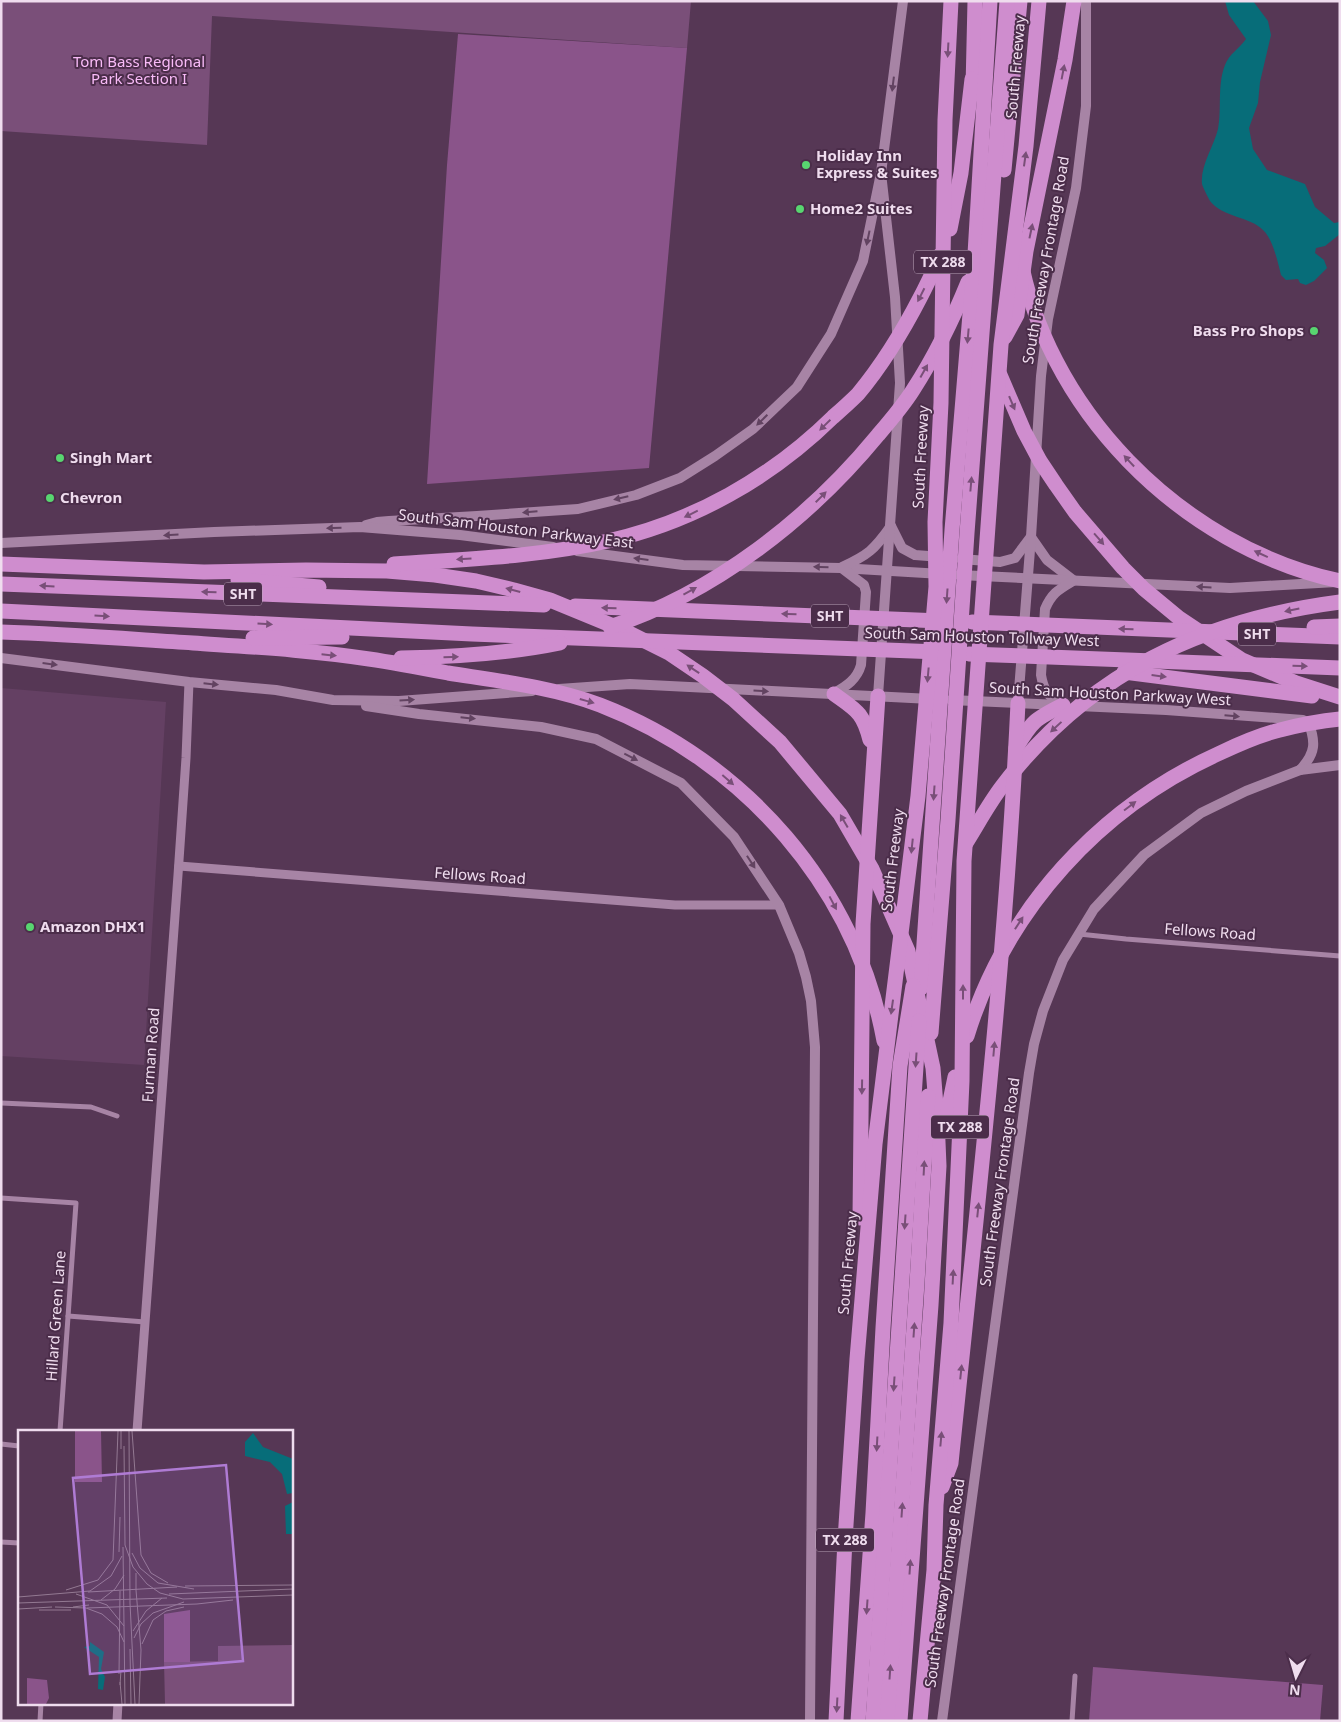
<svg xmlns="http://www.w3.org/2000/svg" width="1341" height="1722" viewBox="0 0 1341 1722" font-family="'Noto Sans',sans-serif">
<rect width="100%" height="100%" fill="#563755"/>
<path fill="#644063" d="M1,688L166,702L144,1065L1,1056Z"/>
<path fill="#7a4f79" d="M1,1H691L687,48L212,16L207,145L1,131Z"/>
<g fill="#8a548a">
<path d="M458,34L687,48L649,468L427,484L447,165Z"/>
<path d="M1093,1667L1323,1685L1320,1721H1089Z"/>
</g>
<path fill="#076d79" d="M1225,1H1253L1268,21L1271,35L1260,82L1258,103L1249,128L1253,149L1267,170L1305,184L1315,207L1334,223L1340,222V234L1325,246L1316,248L1315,253L1324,260L1327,268L1314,281L1306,285L1300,283L1298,279L1286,280L1281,275C1278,263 1273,239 1263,230C1251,217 1222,217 1210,201C1208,197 1203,188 1202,184C1200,166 1214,146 1218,129C1222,109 1217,85 1225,65C1229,54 1239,49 1246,39L1229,15Z"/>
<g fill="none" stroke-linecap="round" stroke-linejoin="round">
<g stroke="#a784a5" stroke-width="5">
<path d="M1079,934L1126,939L1340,956"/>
<path d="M1,1103L91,1107L117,1116"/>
<path d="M1,1198L76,1203L60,1431"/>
<path d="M68,1316L145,1322"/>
<path d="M1,1444L19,1446"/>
<path d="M1,1542L19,1543"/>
<path d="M40,1721L41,1703"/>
<path d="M1072,1721L1075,1676"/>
</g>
<g stroke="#a784a5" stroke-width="9">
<path d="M179,866L675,905H779"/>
<path d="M137,1431L178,875L186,758L189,682"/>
<path d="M117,1721L118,1703"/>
</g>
<g stroke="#a784a5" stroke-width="10">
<path d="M366,525L377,522L389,521L477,516L578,509L636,495L680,478L715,456L753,429L797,387L831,334L863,261L881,173"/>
<path d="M891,526L902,548L915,555L941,557"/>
<path d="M1031,537L1047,560L1073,580"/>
<path d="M1,543L214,532L360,527L460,535L553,547"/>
<path d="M577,551L683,565L841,568L942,574"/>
<path d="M961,559L1000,562L1015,558L1030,538"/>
<path d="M842,567C868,555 874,550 891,526"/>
<path d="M959,575L1230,588L1336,582"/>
<path d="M1,658L189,682L276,690L333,700L399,701L532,691"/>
<path d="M559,689L630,684L931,699"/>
<path d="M834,693C847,686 857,679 861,665L866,592L864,585L843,569"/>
<path d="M878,696L900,383L895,297L881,173L903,1"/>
<path d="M951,700L1059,705"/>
<path d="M1018,703L1031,537L1041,376L1048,319L1076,188L1086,106V1"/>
<path d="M1061,705C1048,695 1044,692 1041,675L1045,609C1052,593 1058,590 1073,581"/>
<path d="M366,706L419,714L541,727L596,739L681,783L734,837L779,905L799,953L806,977L811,1001L815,1047L810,1721"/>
<path d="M1078,706L1166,710L1303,720"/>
<path d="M1300,770C1316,753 1316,742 1308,721"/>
<path d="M942,1721L1029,1073L1034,1044L1043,1011L1063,960L1094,909L1144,855L1201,813L1246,791L1300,770L1340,765"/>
</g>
<g stroke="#cf8dce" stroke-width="15">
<path d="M973,88L975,1"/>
<path d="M1004,170L1020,1"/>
<path d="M950,229L961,173L972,79"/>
<path d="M1018,245C1042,407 1181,547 1340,581"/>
<path d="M1005,337L1017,315L1026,251L1065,60L1074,1"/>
<path d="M1000,375L1024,431L1040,461L1056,485L1075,512L1123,568L1144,589L1179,618L1242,660L1296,683L1340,697"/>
<path d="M1,564L204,572L306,570L387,571L435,575L476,581L514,590L550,600L623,630L669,653L703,676L733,699L780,742L840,814L872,869L908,951L933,1068L937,1118L939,1166L931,1305L900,1721"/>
<path d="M394,564C466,559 538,557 608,541C693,522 771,478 833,417C841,410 850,402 858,394C883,364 903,331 921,296C928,282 935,269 940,255"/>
<path d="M238,580L319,587"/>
<path d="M1,584L544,605"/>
<path d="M575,606L941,621"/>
<path d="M1,611L472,634L939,652"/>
<path d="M972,622L1340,637"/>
<path d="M610,627C714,593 809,519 878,435C890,421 903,406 913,390C935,356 953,319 968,282"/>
<path d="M1314,627L1340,626"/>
<path d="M1,632C65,634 129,639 193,643C252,647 311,650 369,659C396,663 422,668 448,673C499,681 552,687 600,705C745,761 856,888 884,1041"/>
<path d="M253,638L342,637"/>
<path d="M969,654L1340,668"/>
<path d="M401,658C455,657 507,654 560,643"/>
<path d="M1124,672L1312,696"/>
<path d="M834,694C856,710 863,712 870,740"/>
<path d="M1016,748C1032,721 1035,719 1063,705"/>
<path d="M966,843C978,824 989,803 1003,785C1089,673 1201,620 1340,602"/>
<path d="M921,988L952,530L975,254L990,1"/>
<path d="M931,1033L948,820L967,533L1007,1"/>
<path d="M967,1036C1006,909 1100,807 1220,753C1239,744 1259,735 1280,730C1299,725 1320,721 1340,719"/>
<path d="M944,1130L955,1077"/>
<path d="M860,1218L863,924L878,696"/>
<path d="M942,1487L951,1463C977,1210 1006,957 1018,703"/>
<path d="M836,1721L845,1540L857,1359L875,1144L918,796L936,587L935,522L941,403L945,120L951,1"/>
<path d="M858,1721L873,1513L883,1328L900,1066L913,986"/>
<path d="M873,1721L919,1021"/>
<path d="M887,1721L917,1283L928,1096"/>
<path d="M920,1721L934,1570L936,1505L951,1323L962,1081L964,861L1001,345L1026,146L1039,1"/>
</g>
</g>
<defs><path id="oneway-solid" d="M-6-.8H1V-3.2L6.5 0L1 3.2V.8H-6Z" transform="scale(1.25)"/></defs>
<g fill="#794f78">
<use href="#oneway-solid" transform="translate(948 50) rotate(93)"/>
<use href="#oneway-solid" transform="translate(1063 72) rotate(-79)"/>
<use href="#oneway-solid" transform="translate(1025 159) rotate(-82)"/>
<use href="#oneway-solid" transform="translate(1031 231) rotate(-78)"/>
<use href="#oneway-solid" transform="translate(921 295) rotate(117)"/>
<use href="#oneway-solid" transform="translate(968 336) rotate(95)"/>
<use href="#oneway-solid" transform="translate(924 371) rotate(-61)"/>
<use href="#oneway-solid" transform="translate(1012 403) rotate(67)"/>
<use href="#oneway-solid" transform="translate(825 425) rotate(136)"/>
<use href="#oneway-solid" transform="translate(1129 461) rotate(-133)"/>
<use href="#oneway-solid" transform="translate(971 484) rotate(-85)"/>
<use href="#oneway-solid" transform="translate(821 497) rotate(-45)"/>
<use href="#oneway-solid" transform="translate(691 514) rotate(154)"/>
<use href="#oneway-solid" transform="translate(1099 539) rotate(49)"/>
<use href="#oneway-solid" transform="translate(1261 554) rotate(-155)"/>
<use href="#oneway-solid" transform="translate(464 559) rotate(176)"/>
<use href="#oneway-solid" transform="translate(47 586) rotate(-177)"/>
<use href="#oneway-solid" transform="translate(513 590) rotate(-165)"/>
<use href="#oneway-solid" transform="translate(690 591) rotate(-29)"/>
<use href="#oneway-solid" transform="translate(209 592) rotate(-178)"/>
<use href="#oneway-solid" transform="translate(947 596) rotate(94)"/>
<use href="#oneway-solid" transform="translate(609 608) rotate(-178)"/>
<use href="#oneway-solid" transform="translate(1292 610) rotate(168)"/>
<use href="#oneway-solid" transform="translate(789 614) rotate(-178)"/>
<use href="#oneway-solid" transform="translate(102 616) rotate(3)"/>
<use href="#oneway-solid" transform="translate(265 624) rotate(3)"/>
<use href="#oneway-solid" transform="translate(1126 629) rotate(-178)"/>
<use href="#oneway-solid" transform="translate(329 655) rotate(6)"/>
<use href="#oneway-solid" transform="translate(451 657) rotate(-1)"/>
<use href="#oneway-solid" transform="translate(1300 666) rotate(2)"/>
<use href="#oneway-solid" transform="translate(693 669) rotate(-146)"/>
<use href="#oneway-solid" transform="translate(928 675) rotate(95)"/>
<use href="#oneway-solid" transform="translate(1159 676) rotate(7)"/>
<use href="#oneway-solid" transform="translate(587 701) rotate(16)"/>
<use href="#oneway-solid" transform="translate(1056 727) rotate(137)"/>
<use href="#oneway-solid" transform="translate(728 780) rotate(41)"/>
<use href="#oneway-solid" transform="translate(934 793) rotate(94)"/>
<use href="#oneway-solid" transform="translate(1130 806) rotate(-37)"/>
<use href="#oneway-solid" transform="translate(844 821) rotate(-120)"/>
<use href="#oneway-solid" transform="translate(912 846) rotate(96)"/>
<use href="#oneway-solid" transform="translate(833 903) rotate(62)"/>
<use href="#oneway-solid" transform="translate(1019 923) rotate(-57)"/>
<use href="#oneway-solid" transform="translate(963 992) rotate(-90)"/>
<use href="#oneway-solid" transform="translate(892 1007) rotate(98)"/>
<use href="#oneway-solid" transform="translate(994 1049) rotate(-85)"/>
<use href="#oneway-solid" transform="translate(916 1060) rotate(94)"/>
<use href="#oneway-solid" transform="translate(862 1087) rotate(91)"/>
<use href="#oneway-solid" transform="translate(924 1168) rotate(-87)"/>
<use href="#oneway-solid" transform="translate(978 1210) rotate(-84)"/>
<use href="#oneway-solid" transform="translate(905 1222) rotate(94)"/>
<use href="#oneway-solid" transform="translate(953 1277) rotate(-87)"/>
<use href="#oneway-solid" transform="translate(914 1330) rotate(-86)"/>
<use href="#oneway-solid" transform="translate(961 1372) rotate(-84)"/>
<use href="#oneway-solid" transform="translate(894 1384) rotate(94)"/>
<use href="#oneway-solid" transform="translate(941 1439) rotate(-85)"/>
<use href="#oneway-solid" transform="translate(877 1444) rotate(93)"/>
<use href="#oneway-solid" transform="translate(902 1510) rotate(-86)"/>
<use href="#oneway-solid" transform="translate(910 1567) rotate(-86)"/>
<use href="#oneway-solid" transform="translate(867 1607) rotate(94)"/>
<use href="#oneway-solid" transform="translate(890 1672) rotate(-86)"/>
<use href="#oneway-solid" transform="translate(837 1705) rotate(93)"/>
</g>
<g fill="#624361">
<use href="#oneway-solid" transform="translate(893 84) rotate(97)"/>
<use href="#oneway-solid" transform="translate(868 238) rotate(102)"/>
<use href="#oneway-solid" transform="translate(762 420) rotate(136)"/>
<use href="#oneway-solid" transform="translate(621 498) rotate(167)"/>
<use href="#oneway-solid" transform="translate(530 512) rotate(175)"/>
<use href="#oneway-solid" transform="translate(334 528) rotate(178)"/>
<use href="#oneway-solid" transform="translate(171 535) rotate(177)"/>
<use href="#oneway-solid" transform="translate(641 559) rotate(-173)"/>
<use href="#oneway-solid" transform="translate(821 567) rotate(-179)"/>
<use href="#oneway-solid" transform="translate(1204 587) rotate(-177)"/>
<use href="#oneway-solid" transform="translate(50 664) rotate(7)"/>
<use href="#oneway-solid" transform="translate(211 684) rotate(6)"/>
<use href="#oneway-solid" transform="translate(761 691) rotate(3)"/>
<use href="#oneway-solid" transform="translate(407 700) rotate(-4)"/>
<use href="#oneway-solid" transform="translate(1232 716) rotate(5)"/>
<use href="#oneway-solid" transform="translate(468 718) rotate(6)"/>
<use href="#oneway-solid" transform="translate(631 757) rotate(27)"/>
<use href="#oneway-solid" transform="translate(751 862) rotate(57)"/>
</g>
<g fill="#58d570" stroke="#4b2d4a" stroke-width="2">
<circle cx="806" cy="165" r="5"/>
<circle cx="800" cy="209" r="5"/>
<circle cx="1314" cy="331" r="5"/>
<circle cx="60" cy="458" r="5"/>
<circle cx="50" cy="498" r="5"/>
<circle cx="30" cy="927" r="5"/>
</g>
<g text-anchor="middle" stroke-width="4" stroke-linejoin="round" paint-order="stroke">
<g fill="#4b2d4a" stroke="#bea8bd" stroke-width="1">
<rect x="914" y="250.5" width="58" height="23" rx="4"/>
<rect x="224" y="582.5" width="38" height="23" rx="4"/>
<rect x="811" y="604.5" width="38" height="23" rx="4"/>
<rect x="1238" y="622.5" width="38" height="23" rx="4"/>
<rect x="931" y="1115.5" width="58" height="23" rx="4"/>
<rect x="816" y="1528.5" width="58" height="23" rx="4"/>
</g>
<g font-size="14" font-weight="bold" fill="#efdcee">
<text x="943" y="267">TX 288</text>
<text x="243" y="599">SHT</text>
<text x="830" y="621">SHT</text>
<text x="1257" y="639">SHT</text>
<text x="960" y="1132">TX 288</text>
<text x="845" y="1545">TX 288</text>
</g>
<g font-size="15" fill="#f9bbf8" stroke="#4b2d4a">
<text x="139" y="67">Tom Bass Regional<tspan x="139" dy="17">Park Section I</tspan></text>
</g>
<g font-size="15" fill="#efdcee" stroke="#4b2d4a">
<text transform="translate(1016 67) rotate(-85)" y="5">South Freeway</text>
<text transform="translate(1046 260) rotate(-80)" y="5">South Freeway Frontage Road</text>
<text transform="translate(921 457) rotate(-87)" y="5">South Freeway</text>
<text transform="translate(516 529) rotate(7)" y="5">South Sam Houston Parkway East</text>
<text transform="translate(982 637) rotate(2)" y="5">South Sam Houston Tollway West</text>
<text transform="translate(1110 694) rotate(3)" y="5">South Sam Houston Parkway West</text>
<text transform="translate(893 860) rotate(-83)" y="5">South Freeway</text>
<text transform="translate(480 876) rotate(4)" y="5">Fellows Road</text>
<text transform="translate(1210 932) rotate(4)" y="5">Fellows Road</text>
<text transform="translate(151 1055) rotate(-86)" y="5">Furman Road</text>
<text transform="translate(1000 1182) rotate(-82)" y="5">South Freeway Frontage Road</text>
<text transform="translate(848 1263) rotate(-85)" y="5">South Freeway</text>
<text transform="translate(56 1316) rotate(-86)" y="5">Hillard Green Lane</text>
<text transform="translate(945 1583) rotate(-82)" y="5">South Freeway Frontage Road</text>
</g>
<g font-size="15" font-weight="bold" fill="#efdcee" stroke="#4b2d4a" text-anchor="start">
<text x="816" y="161">Holiday Inn<tspan x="816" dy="17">Express &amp; Suites</tspan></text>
<text x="810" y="214">Home2 Suites</text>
<text x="1304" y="336" text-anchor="end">Bass Pro Shops</text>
<text x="70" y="463">Singh Mart</text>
<text x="60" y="503">Chevron</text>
<text x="40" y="932">Amazon DHX1</text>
</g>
</g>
<g transform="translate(18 1430)">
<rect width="275" height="275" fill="#563755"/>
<path d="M275,215V274H147L146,232L200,231V216Z" fill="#7a4f79"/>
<path d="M57,1H83L84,52H57ZM172,180V232H146V184ZM9,248L29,250L31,268L28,274H9Z" fill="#8a548a"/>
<path d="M235,3L245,17L275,29V63L269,64L264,44L252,32L227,26V12ZM275,72V104H268L267,76ZM72,212L86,222L83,239L87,247L85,260L80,259L81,227L66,217L72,216Z" fill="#076d79"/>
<path fill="none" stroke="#937992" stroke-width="1" d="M103,1V19M111,1L112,173L117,274M114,1L123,125L133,143L150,153M106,16L107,115L115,137L129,154L142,163L165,169L275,165M105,117L107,274M101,122L102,87M114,123L122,138L140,153L176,159M118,143V160M167,156L275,155M48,160L80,150L95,130L100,1M118,160L123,220L121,274M70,162L159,157M58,164L89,175L106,196M151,164L275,159M0,167L72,161L93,146L104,126M83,170L97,159L106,145M0,173L149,168M37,177L68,178L84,184L99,197L106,212M55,177L71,175M69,178L179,174L215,170M0,179L34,177M21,180H53M115,201L128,181L144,168M116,208L123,194L135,183L166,172M124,214L135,190L148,181L166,177M112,219L113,274M101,244L102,161M102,252L104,274M102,255L103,240"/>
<path fill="#af7bd4" fill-opacity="0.15" stroke="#af7bd4" stroke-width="2.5" d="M208,35L225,231L72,244L55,48Z"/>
<rect width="275" height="275" fill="none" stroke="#efdcee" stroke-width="2.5"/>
</g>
<rect width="1341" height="1722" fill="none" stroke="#efdcee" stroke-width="5"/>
<g transform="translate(1296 1677) rotate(185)" stroke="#4b2d4a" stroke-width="4" paint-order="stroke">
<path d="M0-4L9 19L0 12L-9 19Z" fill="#efdcee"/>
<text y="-8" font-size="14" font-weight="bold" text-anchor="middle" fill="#efdcee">N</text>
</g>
</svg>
